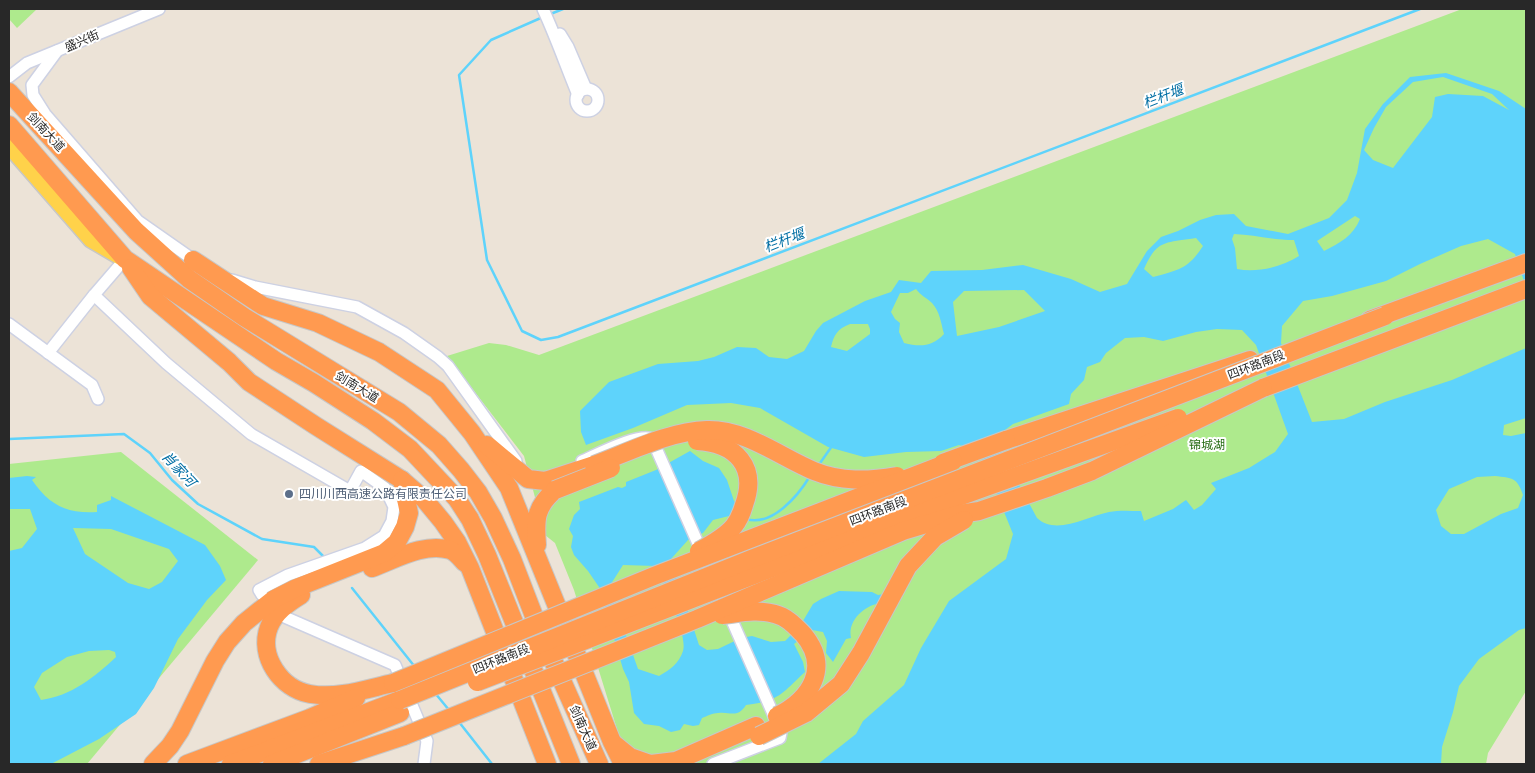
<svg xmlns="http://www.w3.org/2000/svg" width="1535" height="773" viewBox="0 0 1535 773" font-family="Lato,'Noto Sans SC',sans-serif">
<rect width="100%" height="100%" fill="#ece3d7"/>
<g fill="#aeea8d">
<path d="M9,9H37L17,28L9,19Z"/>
<path d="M1462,9L1526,10V691L1488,753L1486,764H638L621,742L574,590L555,543L545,535L524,456L447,356L489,343L506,345L539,355Z"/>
<path d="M121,452L258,560L87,764H9V464Z"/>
</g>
<g fill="#5ed3fb" fill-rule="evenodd">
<path d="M1446,73L1499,91L1526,109V287L1515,254L1488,239L1461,246L1420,264L1386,281L1332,296L1303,301L1282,326L1281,343L1312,422L1344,419L1385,402L1452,380L1526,348V418L1504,425L1503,435L1511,436L1526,433V628L1519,630L1479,659L1459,686L1453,712L1442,747L1441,764H818L856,734L863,721L904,685L921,648L949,601L1006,559L1013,534L980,453L977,450L959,445L941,451L906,452L864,457L828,447L760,408L731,403L687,405L633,428L586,445L581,432L580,411L609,382L658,364L698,361L714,357L737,347L756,348L769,357L787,359L804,351L816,331L823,323L865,301L891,292L899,280L921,283L931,271L982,270L1023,265L1071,279L1100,292L1127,284L1147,251L1161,237L1178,231L1200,220L1216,215L1234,214L1246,226L1288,234L1329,218L1347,200L1357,173L1365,129L1383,104L1410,77ZM1443,77L1492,94L1509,110L1483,96L1448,94L1435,97L1432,117L1393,168L1373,160L1364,150L1374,128L1386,107L1413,82ZM1355,216L1360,219C1353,236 1340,243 1324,251L1317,241ZM1234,234C1255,235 1274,240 1294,240L1299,256C1282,267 1257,273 1237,269L1235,248L1232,239ZM1196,238L1203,246C1188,269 1179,270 1153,277L1144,269C1157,239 1166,243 1196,238ZM916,289C920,295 927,298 932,303C940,312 941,323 944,334C932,347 920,347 904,343L899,332L900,323L895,319L891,312L900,293H908ZM1024,290L1045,311L999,327L957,336L953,302L964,291ZM850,324H868L870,329V334L847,351L831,347C834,335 837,329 850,324ZM1217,329L1242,330L1256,345L1288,434L1275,452L1249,468L1211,483L1216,489L1202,505L1194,510L1186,500L1173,509L1144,521L1141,511C1131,511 1119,510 1109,512C1088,516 1056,536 1037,518L997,444L1001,433L1013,424L1069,404L1071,394L1084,380L1087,367L1100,362L1106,353L1125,338L1144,337L1163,341L1196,332ZM1495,476C1512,478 1517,477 1523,495L1518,508L1501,514L1464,534H1451L1441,526L1436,510L1449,489L1477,477Z"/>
<path d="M690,451L703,461L719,468L727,480L734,501L743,508V520L729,516L713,520L703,533L688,540L671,559L699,645L707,650L718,649L741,638L752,636L771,642L785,641L800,626L813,604L821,599L839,591L872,592L878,595L890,593L882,603C866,604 847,620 851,638L846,639L833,662L826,653L827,641L823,632L812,630L794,644L803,662L805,672C782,693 780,701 746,705C737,719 730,711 718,713C713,713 707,716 702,718L699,725L693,726L684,724L680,730L671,732L659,726L644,724L634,713L629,682L623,669L599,587L588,571L574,555L571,547L573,536L569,529L574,515L580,509L579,502L618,487L622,488L626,486V482L656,470ZM623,565L656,566C663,583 688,635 683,651C679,664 669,670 659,676L638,669L609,587Z"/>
<path d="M27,476L36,477L32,480C49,505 67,514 97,512V505L111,500V496L205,545L220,566L226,580L207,600L178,639L154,688L136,714L99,739L51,764H9V551L22,548L37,529L30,509H9V478ZM73,528L111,529L169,549L178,561L162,582L149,589L128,583L85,554ZM109,650L115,652L116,657C95,677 71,696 41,700L34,687L42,673L67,657L89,651Z"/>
</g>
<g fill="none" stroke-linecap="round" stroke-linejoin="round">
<g stroke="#5ed3fb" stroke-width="2.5">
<path d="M548,15L563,9"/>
<path d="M543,17L491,40L459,75L487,260L522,331L541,340L558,337L1420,9"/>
<path d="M9,439L124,434L150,453L172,480L198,504L262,539L314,547L325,558"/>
<path d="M818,466L832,446"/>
<path d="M746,519C772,527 798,496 810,476"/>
<path d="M352,588L415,667"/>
<path d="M435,693L449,710"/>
<path d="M459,722L492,764"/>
</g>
<g stroke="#cdd1e3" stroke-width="14">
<g id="minor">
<path d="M543,9C556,37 566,66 578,95"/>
<path d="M560,34L568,47L586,89"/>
<path d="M57,51L32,85L33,95L45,114L138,221L198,263"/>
<path d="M9,77L27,63L159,9"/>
<circle cx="587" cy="100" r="11"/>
<path d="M232,280L255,287L357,307L404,333L438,357L448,366L516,461"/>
<path d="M94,295L166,363L251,434L350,491L361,471L385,488L394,507L392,521L384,536L365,548L288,575L259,590L262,595"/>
<path d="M9,324L92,385L98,399"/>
<path d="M48,353L94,295L125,259"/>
<path d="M582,461C596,455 640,432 652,439L771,709L781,733L780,738L713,764"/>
<path d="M280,615L395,665L427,741L424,764"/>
</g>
</g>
<g stroke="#c7c7c7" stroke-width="18">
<path id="major" d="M9,146L91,240L120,257"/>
</g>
<g stroke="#c7c7c7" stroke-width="20">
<g id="highway">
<path d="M9,92L136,231L189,279L244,317L399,412L439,445L461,470L478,492L493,518L512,559L539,629L599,764"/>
<path d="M9,125L125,259L276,361L314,383L373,421L410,449L457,499L470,519L487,555L571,764"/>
<path d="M193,260L263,306L318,323L379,352L437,390L472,433L509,488L612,742L623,764"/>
<path d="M131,268L150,296L229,362L249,382L316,426L402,480L424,499L443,522L457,542L470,568L547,764"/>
<path d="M1370,320L1526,263"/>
<path d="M1263,388L1526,289"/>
<path d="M1006,440L1250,360"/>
<path d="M487,445L528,479L545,481L594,465"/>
<path d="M537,545C535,520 535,507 555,490"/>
<path d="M372,568C396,559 425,542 450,550C456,552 461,559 465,563"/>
<path d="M301,595C288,603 275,612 269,627C258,656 281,689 310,694C338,699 366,689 393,683"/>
<path d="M614,744L630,757L650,764"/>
<path d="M153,764L170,746L180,731L215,661L227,642L244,623L274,599L296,588L384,553L397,542L405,527L409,513L402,480"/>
<path d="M187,764L310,718L356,698"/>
<path d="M231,764L400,700"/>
<path d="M272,764L400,713"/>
<path d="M319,764L404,736"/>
<path d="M651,764L676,761L756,726"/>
</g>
</g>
<use href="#minor" stroke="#fff" stroke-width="11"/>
<use href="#major" stroke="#ffd24a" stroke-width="15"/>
<use href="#highway" stroke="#ff9a50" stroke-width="18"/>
<g stroke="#c7c7c7" stroke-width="20" stroke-linecap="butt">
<g id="highway-bridge">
<path d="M697,441C736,443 758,467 744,505C742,512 738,521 734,526C726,536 710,545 699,551"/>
<path d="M943,463L1006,440"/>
<path d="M594,465C629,452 670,431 707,430C746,429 780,457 814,471C841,482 868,481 897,476"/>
<path d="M555,490L611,468"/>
<path d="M722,615C740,613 757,609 775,614C787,617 795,626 803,634C831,667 811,699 777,716"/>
<path d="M477,682L922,510L1178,418"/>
<path d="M393,683L654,576L953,461"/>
<path d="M400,700L751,559L1385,316"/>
<path d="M404,736L697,619L903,531L960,514L979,511L1047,488L1092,471L1263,388"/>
<path d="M759,736L806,713L841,684L861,653L908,566L935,537L964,520"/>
</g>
</g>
<use href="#highway-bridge" stroke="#ff9a50" stroke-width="18"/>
</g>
<circle fill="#5c6f8a" stroke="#fff" stroke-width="2" cx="289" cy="494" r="5"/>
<g text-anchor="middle" stroke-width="4" stroke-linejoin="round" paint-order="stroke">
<g font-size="12" fill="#282828" stroke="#fff">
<text transform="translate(82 41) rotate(-23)" y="4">盛兴街</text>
<text transform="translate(46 132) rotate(47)" y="4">剑南大道</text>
<text transform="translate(1256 365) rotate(-21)" y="4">四环路南段</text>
<text transform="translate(357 387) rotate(31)" y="4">剑南大道</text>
<text transform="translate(878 511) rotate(-21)" y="4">四环路南段</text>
<text transform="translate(501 659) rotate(-22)" y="4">四环路南段</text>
<text transform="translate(583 728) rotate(66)" y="4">剑南大道</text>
</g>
<g font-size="12" fill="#256b12" stroke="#fff">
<text x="1207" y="449">锦城湖</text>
</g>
<g font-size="12" fill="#4e5e75" stroke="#fff" text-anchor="start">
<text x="299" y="498">四川川西高速公路有限责任公司</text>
</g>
<g font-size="14" font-style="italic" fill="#006ea4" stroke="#fff">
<text transform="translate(1163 96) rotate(-21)" y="5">栏杆堰</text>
<text transform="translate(784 240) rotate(-21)" y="5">栏杆堰</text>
<text transform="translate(179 469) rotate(47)" y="5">肖家河</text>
</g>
</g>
<rect width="1535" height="773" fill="none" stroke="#282828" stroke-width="20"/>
</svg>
